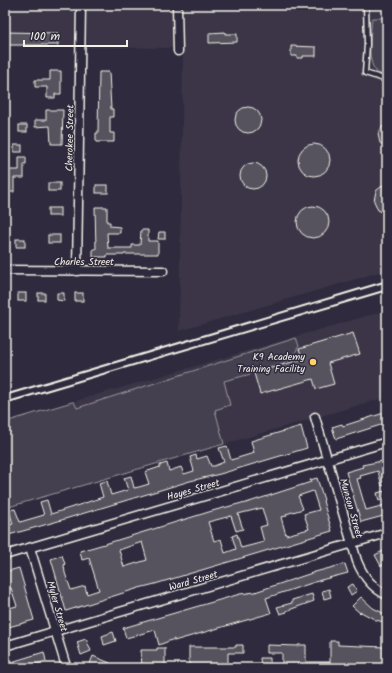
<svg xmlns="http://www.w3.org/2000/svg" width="392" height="673" viewBox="0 0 392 673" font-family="Kalam,sans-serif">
<rect width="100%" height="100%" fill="#2f2a3d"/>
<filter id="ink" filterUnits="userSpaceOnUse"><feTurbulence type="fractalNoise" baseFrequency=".025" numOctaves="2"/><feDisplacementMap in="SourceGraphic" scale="8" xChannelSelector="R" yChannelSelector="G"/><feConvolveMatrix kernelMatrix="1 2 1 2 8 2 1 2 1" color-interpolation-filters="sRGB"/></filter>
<g filter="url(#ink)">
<g fill="#3b3647">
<path d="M185,5H387V270L179,331L183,48L5,47V7Z"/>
<path d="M387,310V397L98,481L72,402Z"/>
</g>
<g fill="#454050" stroke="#9c989c">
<path d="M372,18H387V76C383,75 379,74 376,71C366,61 371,31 372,18Z"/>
<path d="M296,338L299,346L291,360L251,372V374L224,381L230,405L215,410L224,444L5,508V422L72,402H74L77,408Z"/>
</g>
<g fill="#56525f" stroke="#f4f1e8" fill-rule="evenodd">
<path d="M5,32L58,33V45H5Z"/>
<path d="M225,32V34H237V42L209,43V33Z"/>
<path d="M291,46L316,47V56H303V58H297V56H291Z"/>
<path d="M50,71H61V94H55V98H47V87H35V80H50Z"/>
<path d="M99,72H109L111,109H113V117H110V133H114V142H96V133H98Z"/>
<circle cx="248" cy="120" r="13"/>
<path d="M46,110H63L62,144H51L50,126L35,127V120H46Z"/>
<path d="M387,124V148L380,143L378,134L382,127Z"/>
<rect x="19" y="125" width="8" height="7"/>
<circle cx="314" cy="160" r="16"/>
<rect x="14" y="145" width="8" height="7"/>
<path d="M19,157H26V164H24V178H14V192H5V170H19Z"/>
<circle cx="253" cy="176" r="13"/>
<path d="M387,182V215L378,210L374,201L376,191Z"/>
<rect x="48" y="183" width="12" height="8"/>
<rect x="96" y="185" width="12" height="8"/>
<circle cx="313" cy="222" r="16"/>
<path d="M95,207H107V222H110V226L120,227V233H107L108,248H132V245H140L141,230H148V241H158V254H124V255H107V257H93V249H96Z"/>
<rect x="48" y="208" width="12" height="8"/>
<path d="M159,232H165V239H158Z"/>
<rect x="48" y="235" width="12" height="8"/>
<rect x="16" y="239" width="9" height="8"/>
<rect x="18" y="293" width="8" height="8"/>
<rect x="38" y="293" width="7" height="7"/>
<path d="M57,293H64V301L57,300Z"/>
<rect x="75" y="293" width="8" height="8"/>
<path d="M353,333L360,354L328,363L334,384L316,389L313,379L260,394L254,373L303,359L299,349Z"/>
<path d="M387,412V423L336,439L332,427L342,424L343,426Z"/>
<path d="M301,426L307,448L220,474L190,481L55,522L5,536V526L13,524L9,510L15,509L20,522L44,515L40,502L47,500L51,514L82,504L103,497L99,483L107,481L111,495L128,490L124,478L131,476L134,488L139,487L149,484L145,472L160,467V465L167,463L169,471L181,467L184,474L194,471L190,457L196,455L197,459L207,456L211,466H214L224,462L219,448L227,446L231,460L254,453L251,441Z"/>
<path d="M387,460V470H384L387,484L382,486L378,471L360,476L361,478L357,479L366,510L385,505L387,515L361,522L346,472L363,467L362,465Z"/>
<path d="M317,478L324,500L323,501L332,531L155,584L139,588L66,611L51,559L62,555L65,564L64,565L65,573L71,590L85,586L87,594L99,590L89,558L82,560L80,551L108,543L212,511L242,503L243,504L311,482L310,480ZM313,491L319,510L304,514L309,529L286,535L281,517L287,516L286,514L303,509L298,496ZM262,508L267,525L260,527L264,542L241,548L237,534L232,536L236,549L225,553L221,539L214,541L208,522L231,516L236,531L243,529L238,514ZM142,542L147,560L124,567L119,550Z"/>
<path d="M384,491L386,498L379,501L377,493Z"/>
<path d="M383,551L387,559V563L381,566L375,555Z"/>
<path d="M345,564L348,573L321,580L266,598L271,613L174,641V639L159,645L155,630L126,638L123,628L240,594L255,592L315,572Z"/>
<path d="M19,568L34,620L5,628V609L17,606L11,588L5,590V572Z"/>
<path d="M353,584L357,591L351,595L347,587Z"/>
<path d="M329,589L331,597L324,599L322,591Z"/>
<path d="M312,594L314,601L286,611L287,612L280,614L277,607L292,603V600Z"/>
<path d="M361,597L373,608L387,615V623L376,620L361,612L360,613L352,606Z"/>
<path d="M113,632L116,641L104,645L102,636Z"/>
<path d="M86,639L91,651L81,655L77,642Z"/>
<path d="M330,641H338V645L384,647V663L387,662V668H282V653H267V645L298,646V645H306V662H330Z"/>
<path d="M236,645H243V653H228V668H189V647H236Z"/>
<path d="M157,648H165V668H142L141,650H157Z"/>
<path d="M44,652L46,661L24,668H5V664Z"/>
<path d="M93,656L110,663L108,668H96L89,666Z"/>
<path d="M260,658H270V668H261Z"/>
</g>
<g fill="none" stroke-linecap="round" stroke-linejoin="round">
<g stroke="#f4f1e8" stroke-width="7">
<path id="lane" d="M366,5L367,44L365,73L387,80"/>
</g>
<g stroke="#f4f1e8" stroke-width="11">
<g id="street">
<path d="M177,5L178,51"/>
<path d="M5,270L163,271"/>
<path d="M77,271L81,5"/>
<path d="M315,417L357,561C363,576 372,588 387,595"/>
<path d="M30,548L65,663L68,668"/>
<path d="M5,555L387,442"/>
<path d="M5,646L387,533"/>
</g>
</g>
<use href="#lane" stroke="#2f2a3d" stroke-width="4"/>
<use href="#street" stroke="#2f2a3d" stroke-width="8"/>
<g stroke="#f4f1e8" stroke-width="2">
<path d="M5,395L387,281"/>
<path d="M5,403L387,290"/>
</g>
</g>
</g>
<circle fill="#ffd166" stroke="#2f2a3d" stroke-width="1.5" cx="313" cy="362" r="4"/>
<g text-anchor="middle" stroke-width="3" stroke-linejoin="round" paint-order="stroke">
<g font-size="10" fill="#f4f1e8" stroke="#2f2a3d">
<text transform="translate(69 138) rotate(-89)" y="4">Cherokee Street</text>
<text x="84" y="265">Charles Street</text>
<text transform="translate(193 489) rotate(-16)" y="4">Hayes Street</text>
<text transform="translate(352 508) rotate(74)" y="4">Munson Street</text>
<text transform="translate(193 580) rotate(-16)" y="4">Ward Street</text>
<text transform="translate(58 606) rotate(74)" y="4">Myler Street</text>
</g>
<g font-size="10" fill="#f4f1e8" stroke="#2f2a3d" text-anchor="end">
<text x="305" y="360">K9 Academy<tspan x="305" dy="12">Training Facility</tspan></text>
</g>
</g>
<rect width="392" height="673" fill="none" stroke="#2f2a3d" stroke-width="20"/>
<rect x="10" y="10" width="372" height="653" fill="none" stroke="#f4f1e8" stroke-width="1.5" filter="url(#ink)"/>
<path d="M24 40v6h103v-6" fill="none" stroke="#f4f1e8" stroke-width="2"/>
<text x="30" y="40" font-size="12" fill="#f4f1e8" stroke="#2f2a3d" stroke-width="3" paint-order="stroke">100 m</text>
</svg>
